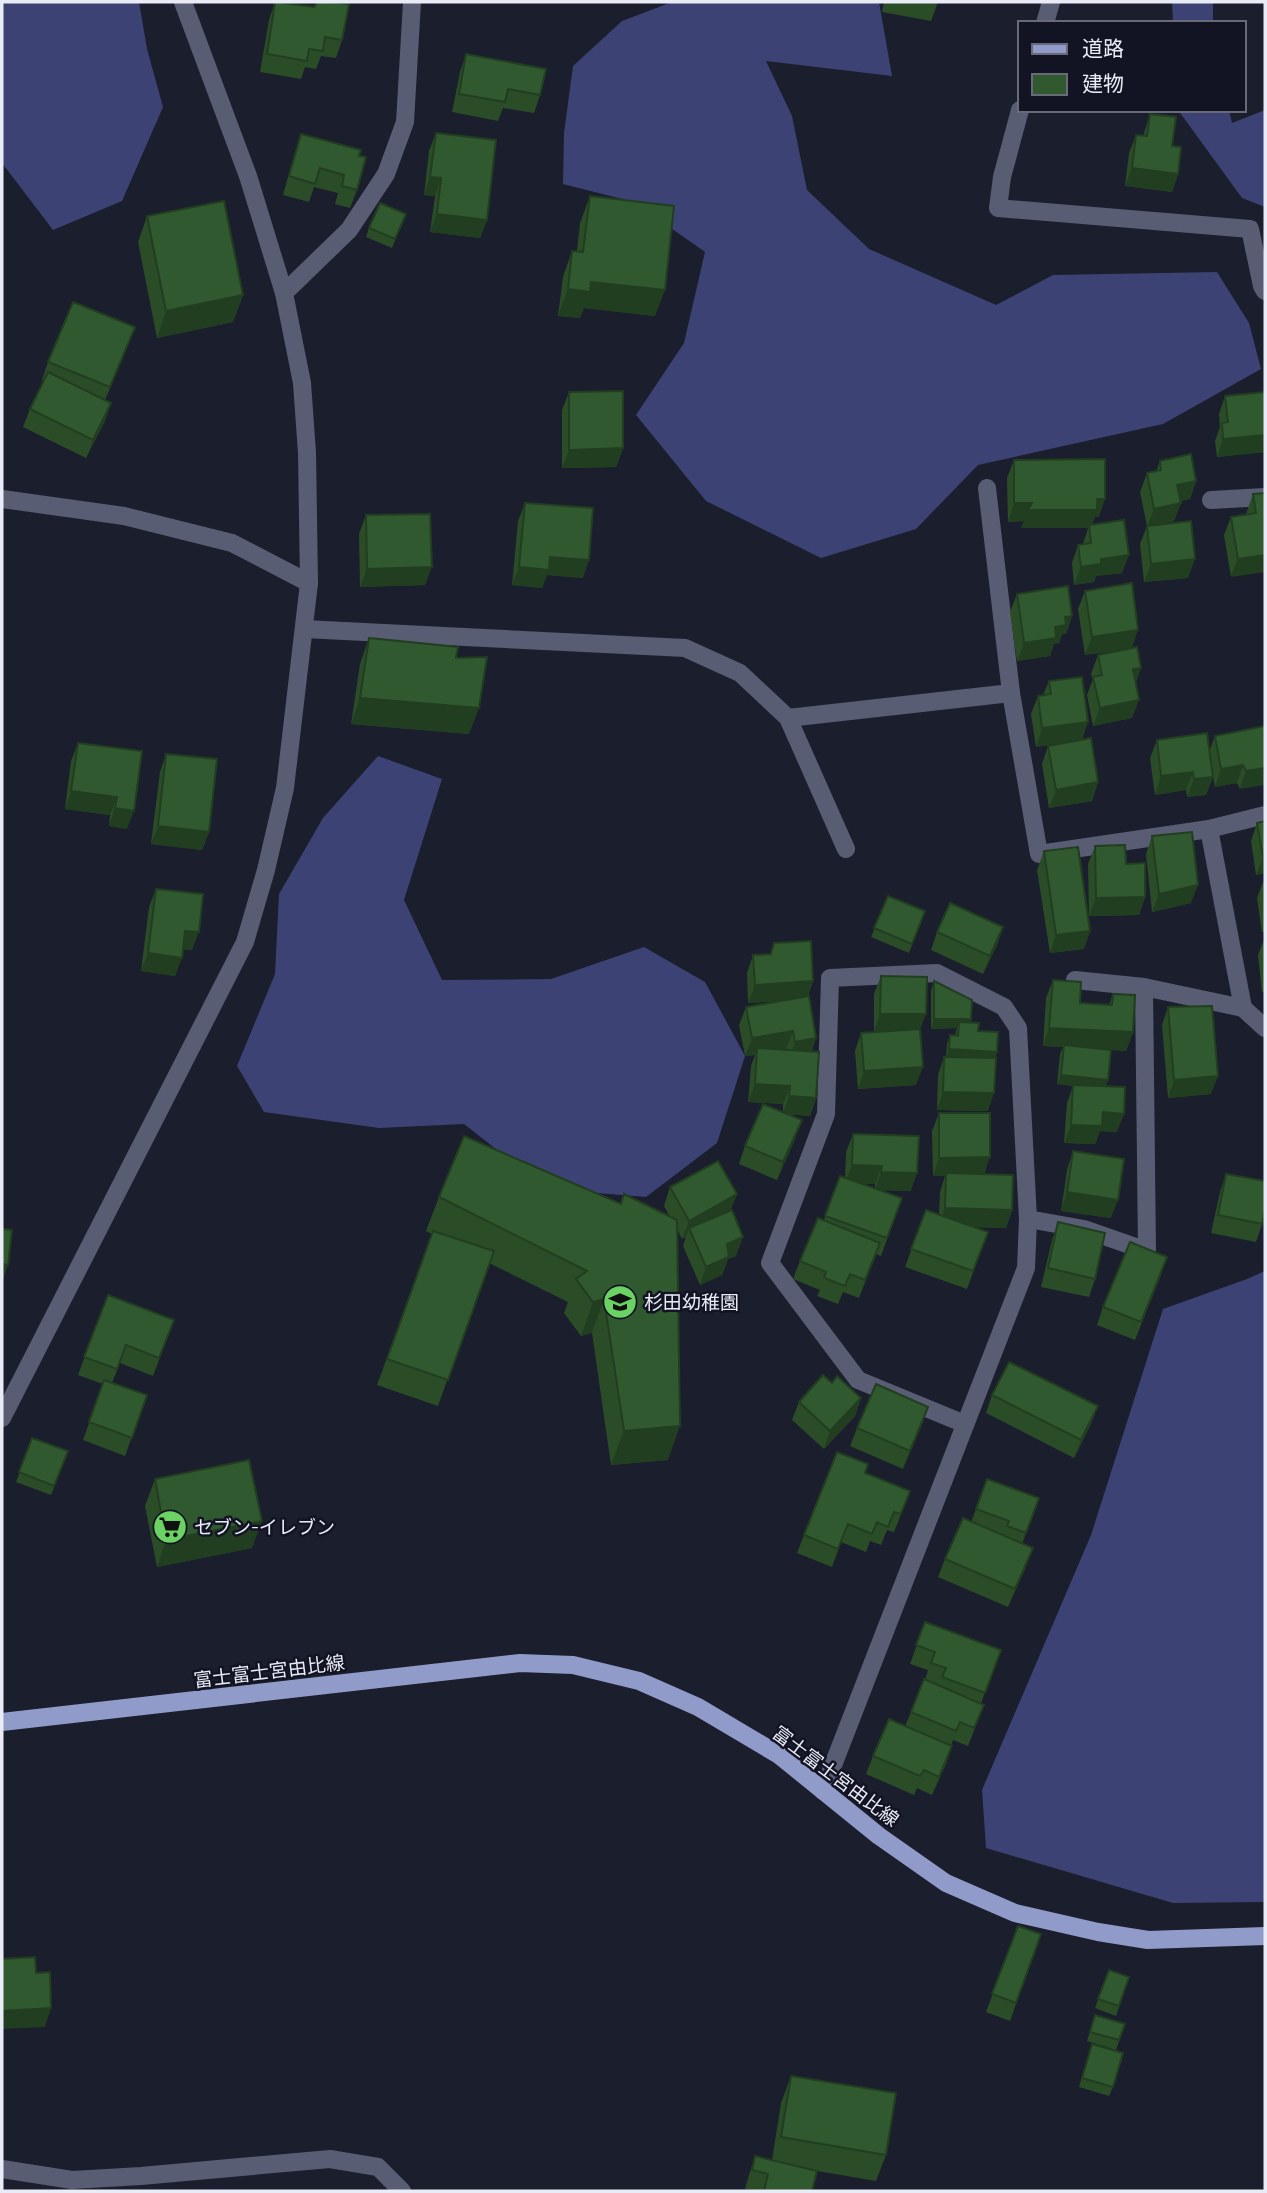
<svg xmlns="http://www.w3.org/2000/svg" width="1267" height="2193" viewBox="0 0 1267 2193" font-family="Manrope,'Noto Sans JP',sans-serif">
<rect width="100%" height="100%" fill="#1b1e2c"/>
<g fill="#3c4374">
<path d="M2,2H139L147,49L163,107L122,201L53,230L2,163Z"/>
<path d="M672,2H879L892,76L766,61L792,116L807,190L869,249L996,305L1053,275L1217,272L1249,323L1261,369L1163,424L978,465L916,529L821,558L706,501L636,415L684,343L705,252L634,202L563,184L564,133L573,66L622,21Z"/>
<path d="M1172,2H1213V23H1173Z"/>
<path d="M1178,110H1229L1232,123L1265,110V207L1242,198Z"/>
<path d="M378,756L442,779L404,900L442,980L551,979L644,947L705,982L745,1056L717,1143L646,1197L547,1189L464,1124L379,1128L264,1112L237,1066L275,974L279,894L323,818Z"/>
<path d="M1265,1271V1902L1173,1903L986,1848L982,1790L1091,1535L1163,1309L1247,1279Z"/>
</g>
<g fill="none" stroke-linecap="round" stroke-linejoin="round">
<g stroke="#585d73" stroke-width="18">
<path d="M1045,23L1051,2"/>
<path d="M1020,110L1002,177L998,208L1250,229L1262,286L1265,291"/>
<path d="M284,293L349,230L386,174L405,122L412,2"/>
<path d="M987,488L1011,693L1039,854L1209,829L1265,815"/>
<path d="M2,499L124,516L232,543L309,583"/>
<path d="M1211,500L1265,497"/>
<path d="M304,629L685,648L740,673L788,718L846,849"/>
<path d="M788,718L1011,693"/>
<path d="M1209,829L1243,1008"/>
<path d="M1075,980L1144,987L1243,1008L1265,1028"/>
<path d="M1028,1219L1084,1229L1147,1251L1144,987"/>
<path d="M823,1791L1026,1268L1028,1219L1018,1028L1004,1007L937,973L830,978L826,1114L770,1263L858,1380L965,1424"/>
<path d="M2,2169L72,2180L141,2176L330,2159L378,2167L402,2191"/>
</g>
<path stroke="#585d73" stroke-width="18" d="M2,1418L245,942L266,870L285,788L309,583L307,453L302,383L284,293L248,176L183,2"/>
<path stroke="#919bc9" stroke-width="18" d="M2,1722L520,1663L573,1665L639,1681L698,1707L779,1755L879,1836L946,1883L1015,1913L1098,1932L1148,1940L1265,1936"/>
</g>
<g fill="#2a4d28" fill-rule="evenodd">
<path d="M275,2L342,40L336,58L321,56L316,69L305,67L301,79L260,72L269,20Z"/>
<path d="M884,2H938L931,21L882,12Z"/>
<path d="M466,54L540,95L534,113L503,108L498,121L452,112L460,72Z"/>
<path d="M1150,114L1178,174L1172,192L1125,186L1129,153L1136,135L1143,136Z"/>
<path d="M436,133L487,220L480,238L430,232L435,196L424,195L429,151Z"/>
<path d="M301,134L359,156L357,190L350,208L335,204L338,193L314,187L309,202L283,195L295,152Z"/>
<path d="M590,196L655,316L584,308L580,318L558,316L563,277L572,251H577L580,223Z"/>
<path d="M147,216L243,295L233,322L157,338L138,242Z"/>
<path d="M402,223L392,248L366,237L369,228Z"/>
<path d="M128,345L105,400L111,403L105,421L86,458L23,427L30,409L44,381L42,380L48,362Z"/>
<path d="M569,392L623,448L616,467L562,468V410Z"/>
<path d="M1265,392V452L1217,457L1215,441L1220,427L1219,414L1225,396Z"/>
<path d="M1014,460L1099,517H1095L1092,524L1122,573L1096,576L1094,582L1074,585L1072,563L1078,545L1083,544L1088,528H1021L1024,521L1008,522L1007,478Z"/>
<path d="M1160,461L1196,481L1190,499L1180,501L1181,503L1174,521L1159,524L1188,578L1144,582L1140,544L1147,526L1140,492L1147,473L1156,472Z"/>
<path d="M1265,493L1231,577L1224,535L1231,517L1246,514L1253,494Z"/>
<path d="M525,503L583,578L547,575L542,588L512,585L518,521Z"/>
<path d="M366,515L425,585L360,587L359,534Z"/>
<path d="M1085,591L1132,648L1085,655L1078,609Z"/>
<path d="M1017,594L1072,616L1066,634H1062L1059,643L1054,644L1050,656L1017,661L1010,612Z"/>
<path d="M369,638L456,658L469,734L351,724L360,664Z"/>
<path d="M1098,655L1136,684L1132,718L1093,726L1087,695L1093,679L1091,674Z"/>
<path d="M1049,681L1082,740L1036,747L1031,714L1038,696L1043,695Z"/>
<path d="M1265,726L1240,789L1237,783L1215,787L1213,777L1206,795L1187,797L1186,790L1155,795L1150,758L1157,740L1209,752L1215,736Z"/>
<path d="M78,743L142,751L127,829L109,826L110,815L65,809L71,761Z"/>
<path d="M1048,746L1098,782L1092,801L1049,808L1042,764Z"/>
<path d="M166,754L209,832L202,850L151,844L160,772Z"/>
<path d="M1265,821V873L1256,875L1251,841L1257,823Z"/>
<path d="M1152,836L1191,903L1152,912L1146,854Z"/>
<path d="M1095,846L1126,864L1145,897L1139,915L1089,916L1088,864Z"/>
<path d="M1044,851L1090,931L1084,949L1050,953L1037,870Z"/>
<path d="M1264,880H1265V932H1262L1257,898Z"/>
<path d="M156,889L192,950L183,949L175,976L141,971L149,907Z"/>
<path d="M888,896L925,911L909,953L871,937Z"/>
<path d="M1003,927L997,945L983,974L931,950L937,932Z"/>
<path d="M1265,937V992H1262L1258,955Z"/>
<path d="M774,943L813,981L808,996L816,1098L810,1116L787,1114L795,1139L777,1180L739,1164L745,1146L783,1113V1104L748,1102L751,1066L755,1055L745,1056L739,1025L746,1007L778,1001L748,1003L747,973L753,955L770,954Z"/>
<path d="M881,976L920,1030L916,1085L858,1089L855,1051L861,1033L874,1032V994Z"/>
<path d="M1053,980L1080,1003L1109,1005L1113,994L1133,1032L1126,1051L1105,1049L1106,1086L1117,1132L1100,1131L1095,1144L1064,1143L1067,1103L1073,1086L1057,1084L1060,1054L1063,1047L1043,1046L1046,998Z"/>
<path d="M934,981L971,1019L970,1022L997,1052L995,1058L988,1111L937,1110L938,1075L944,1057H946L947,1044L950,1035H955L957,1028L931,1029V991Z"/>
<path d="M1168,1007L1211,1094L1168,1098L1162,1025Z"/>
<path d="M939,1113L984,1174L1012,1210L1006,1228L974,1227L988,1232L967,1289L905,1267L926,1210L939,1214L940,1192L945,1176H933L932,1131Z"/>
<path d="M853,1134L911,1191L879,1190L902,1198L881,1256L876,1254L859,1298L843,1292L838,1304L817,1296L820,1290L793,1279L800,1261L824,1220L840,1176L845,1178L846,1152ZM861,1184H875V1189Z"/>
<path d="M1073,1151L1111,1218L1061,1211L1067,1170Z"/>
<path d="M1226,1174L1262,1224L1256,1242L1211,1233L1220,1192Z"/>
<path d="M670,1187L731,1210L736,1256L728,1259L722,1275L700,1285L683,1246L686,1237L682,1239L677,1229L668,1460L611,1465L592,1333L581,1336L564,1313L568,1302L489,1263L438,1406L377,1385L432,1234L426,1231L439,1197L620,1204L624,1194L670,1217L664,1206Z"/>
<path d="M1058,1222L1095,1279L1089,1297L1041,1287L1052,1240Z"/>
<path d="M1161,1275L1135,1340L1097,1325L1103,1307Z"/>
<path d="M108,1295L174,1320L153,1376L120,1363L112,1383L147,1395L125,1456L83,1440L103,1384L78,1375Z"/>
<path d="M992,1395L1098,1406L1091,1424L1074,1458L986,1413Z"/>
<path d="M861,1398L855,1416L824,1449L792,1420L799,1402Z"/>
<path d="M928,1407L903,1469L850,1446L857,1428Z"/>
<path d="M32,1438L68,1451L51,1495L16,1482Z"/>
<path d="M865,1473L910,1491L894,1532L887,1530L881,1545L870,1541L866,1552L841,1542L832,1567L797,1553L804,1535Z"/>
<path d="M155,1479L252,1548L157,1567L145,1506Z"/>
<path d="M1039,1498L1022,1544L1026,1567L1008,1607L938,1577L945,1559L971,1522L976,1509Z"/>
<path d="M925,1622L1001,1650L981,1703L984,1705L968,1746L953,1740L951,1746H952L946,1764L932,1795L917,1788L914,1795L866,1774L873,1756L905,1726L925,1680L928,1670L910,1664Z"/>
<path d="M1018,1926L1041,1934L1010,2021L986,2012Z"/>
<path d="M1109,1970L1129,1977L1116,2016L1095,2008Z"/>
<path d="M1095,2015L1125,2024L1116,2050L1087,2041Z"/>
<path d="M1092,2044L1113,2087L1109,2096L1079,2087Z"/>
<path d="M791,2076L886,2155L876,2181L817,2171L812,2191H756L745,2189L749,2175L755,2156L772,2160L781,2103Z"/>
</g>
<g fill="#223e21">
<path d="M1132,168L1178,174L1172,192L1125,186Z"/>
<path d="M430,177L441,178L435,196L424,195Z"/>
<path d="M437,214L487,220L480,238L430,232Z"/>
<path d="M591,282L665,290L655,316L584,308L580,318L558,316L568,289Z"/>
<path d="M243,295L233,322L157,338L166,311Z"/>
<path d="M135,327L128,345L103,405L110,387Z"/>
<path d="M111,403L105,421L86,458L93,440Z"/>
<path d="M1265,435V452L1217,457L1223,439Z"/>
<path d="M623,448L616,467L562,468L569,450Z"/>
<path d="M1196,481L1190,499L1170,503L1177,485Z"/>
<path d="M1105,499L1099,517H1095L1091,528L1089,525L1088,528H1021L1024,521L1008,522L1014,503Z"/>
<path d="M1181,503L1174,521L1147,527L1154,509Z"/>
<path d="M1129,555L1122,573L1096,576L1094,582L1074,585L1081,567L1101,559Z"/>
<path d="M1265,555V572L1231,577L1238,559Z"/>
<path d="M550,557L589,560L583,578L547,575L542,588L512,585L519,567Z"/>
<path d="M1195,559L1188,578L1144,582L1151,564Z"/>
<path d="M432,567L425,585L360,587L367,569Z"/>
<path d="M1072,616L1066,634H1062L1059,643L1054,644L1050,656L1017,661L1024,643L1055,627L1065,617Z"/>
<path d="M1138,630L1132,648L1085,655L1092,637Z"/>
<path d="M1141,668L1135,686L1133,669Z"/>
<path d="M360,698L479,708L469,734L351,724Z"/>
<path d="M1139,700L1132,718L1093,726L1100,708Z"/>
<path d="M1088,722L1082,740L1036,747L1042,728Z"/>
<path d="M1243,765L1237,783L1215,787L1221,769Z"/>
<path d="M1265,768V785L1240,789L1246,771Z"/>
<path d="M1193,772L1186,790L1155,795L1161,776Z"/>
<path d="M1213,777L1206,795L1187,797L1194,779Z"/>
<path d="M1098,782L1092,801L1049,808L1056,790Z"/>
<path d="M71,791L117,797L110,815L65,809Z"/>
<path d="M115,808L134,811L127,829L109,826Z"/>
<path d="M158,826L209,832L202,850L151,844Z"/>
<path d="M1265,856V873L1256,875L1263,857Z"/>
<path d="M1198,885L1191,903L1152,912L1159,894Z"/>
<path d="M1145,897L1139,915L1089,916L1096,898Z"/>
<path d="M1003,927L997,945L983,974L990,956Z"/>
<path d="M185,931L199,932L192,950L178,949Z"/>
<path d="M1090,931L1084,949L1050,953L1056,935Z"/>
<path d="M148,953L182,958L175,976L141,971Z"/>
<path d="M813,981L806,999L748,1003L755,985Z"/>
<path d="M880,1014H926L919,1032H874Z"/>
<path d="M934,1019H971L968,1028L959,1022L957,1028L931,1029Z"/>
<path d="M1049,1028L1133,1032L1126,1051L1043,1046Z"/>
<path d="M793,1031L786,1049L757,1054V1048L755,1055L745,1056L752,1038Z"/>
<path d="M816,1038L810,1057L788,1060L795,1042Z"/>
<path d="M949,1049L997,1052L994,1061L946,1059Z"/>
<path d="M923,1067L916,1085L858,1089L864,1071Z"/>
<path d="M1061,1075L1108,1080L1105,1089L1057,1084Z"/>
<path d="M1218,1076L1211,1094L1168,1098L1174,1080Z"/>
<path d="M755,1084L790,1086L783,1104L748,1102Z"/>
<path d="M943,1092L994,1093L988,1111L937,1110Z"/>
<path d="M789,1096L816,1098L810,1116L783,1114Z"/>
<path d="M1103,1112L1124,1114L1117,1132L1100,1131L1095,1144L1064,1143L1071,1125Z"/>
<path d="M802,1120L795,1139L777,1180L783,1162Z"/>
<path d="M990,1157L984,1175L933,1176L939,1158Z"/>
<path d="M852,1165L882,1166L875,1184L845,1183Z"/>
<path d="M881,1172L917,1173L911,1191L875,1190Z"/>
<path d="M1067,1192L1118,1200L1111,1218L1061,1211Z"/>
<path d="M737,1194L730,1212L689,1228L686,1237L682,1239L689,1221Z"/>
<path d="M945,1208L1012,1210L1006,1228L939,1226Z"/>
<path d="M743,1237L736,1256L728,1259L722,1275L700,1285L706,1267L727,1244Z"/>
<path d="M880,1243L874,1261L859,1298L865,1280Z"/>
<path d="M2,1264L8,1265L2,1283Z"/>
<path d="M604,1299L592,1333L581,1336L593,1302Z"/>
<path d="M861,1398L855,1416L824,1449L830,1431Z"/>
<path d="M1098,1406L1091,1424L1074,1458L1081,1440Z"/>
<path d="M928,1407L922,1425L903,1469L910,1451Z"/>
<path d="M680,1426L668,1460L611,1465L624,1431Z"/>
<path d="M262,1521L252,1548L157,1567L166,1540Z"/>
<path d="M1033,1548L1026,1567L1008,1607L1015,1589Z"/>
<path d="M952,1746L946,1764L932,1795L939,1777Z"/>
<path d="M51,2008L45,2027L2,2029V2011Z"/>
</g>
<g fill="#31592f" stroke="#223e21" stroke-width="2">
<path d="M275,2L314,7L317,2H333L349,4L342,40L325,37L323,51L309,49L307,61L267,54Z"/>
<path d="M466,54L546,69L540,95L508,89L505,102L459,94Z"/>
<path d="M1150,114L1176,117L1172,146L1181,147L1178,174L1132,168L1136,135L1147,136Z"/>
<path d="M436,133L496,140L487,220L437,214L441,178L430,177Z"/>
<path d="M301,134L361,150L359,156L366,157L357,190L342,186L344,175L320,168L315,184L289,176Z"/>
<path d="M590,196L674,206L665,290L591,282L590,292L568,289L572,251L583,252Z"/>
<path d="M224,201L243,295L166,311L147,216Z"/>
<path d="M380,203L406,214L395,239L369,228Z"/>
<path d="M73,302L135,327L110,387L48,362Z"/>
<path d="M48,372L111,403L93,440L30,409Z"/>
<path d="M623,391V448L569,450V392Z"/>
<path d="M1265,392V435L1223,439L1222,423L1228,422L1225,396Z"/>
<path d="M1191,454L1196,481L1177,485L1181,503L1154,509L1147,473L1161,470L1160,461Z"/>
<path d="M1105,459V499H1097V510H1028L1032,503H1014V460Z"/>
<path d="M1265,493V555L1238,559L1231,517L1256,513L1253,494Z"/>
<path d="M525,503L593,508L589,560L550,557L549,570L519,567Z"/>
<path d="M430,514L432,567L367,569L366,515Z"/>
<path d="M1124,520L1129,555L1101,559V564L1081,567L1078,545L1091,543L1089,525Z"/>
<path d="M1191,521L1195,559L1151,564L1147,526Z"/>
<path d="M1132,583L1138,630L1092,637L1085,591Z"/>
<path d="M1068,586L1072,616L1065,617L1066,625L1055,627L1056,638L1024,643L1017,594Z"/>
<path d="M369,638L458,647L456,658L487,657L479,708L360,698Z"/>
<path d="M1137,647L1141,668L1133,669L1139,700L1100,708L1093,677L1102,675L1098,655Z"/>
<path d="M1082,677L1088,722L1042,728L1038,696L1051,694L1049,681Z"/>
<path d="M1265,726V768L1246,771L1243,765L1221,769L1215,736Z"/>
<path d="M1207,733L1213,777L1194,779L1193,772L1161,776L1157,740Z"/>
<path d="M1091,738L1098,782L1056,790L1048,746Z"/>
<path d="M78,743L142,751L134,811L115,808L117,797L71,791Z"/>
<path d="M166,754L217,759L209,832L158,826Z"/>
<path d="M1265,821V856L1263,857L1257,823Z"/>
<path d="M1192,832L1198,885L1159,894L1152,836Z"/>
<path d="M1125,845L1126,864L1145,863V897L1096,898L1095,846Z"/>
<path d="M1078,847L1090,931L1056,935L1044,851Z"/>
<path d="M156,889L203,894L199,932L185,931L182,958L148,953Z"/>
<path d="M888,896L925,911L912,944L874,928Z"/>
<path d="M950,903L1003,927L990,956L937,932Z"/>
<path d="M811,941L813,981L755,985L753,955L771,954L774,943Z"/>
<path d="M881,976L927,977L926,1014H880Z"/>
<path d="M1053,980L1081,982L1080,1003L1112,1005L1113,994L1135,995L1133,1032L1049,1028Z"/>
<path d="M934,981L972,1000L971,1019H934Z"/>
<path d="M809,996L816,1038L795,1042L793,1031L752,1038L746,1007Z"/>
<path d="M1212,1006L1218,1076L1174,1080L1168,1007Z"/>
<path d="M959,1022L979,1023L978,1031L998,1032L997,1052L949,1049L950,1035L958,1036Z"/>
<path d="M920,1029L923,1067L864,1071L861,1033Z"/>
<path d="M1064,1045L1111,1050L1108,1080L1061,1075Z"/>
<path d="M757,1048L819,1052L816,1098L789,1096L790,1086L755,1084Z"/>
<path d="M944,1057L996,1058L994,1093L943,1092Z"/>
<path d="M1073,1085L1125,1087L1124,1114L1103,1112L1102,1126L1071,1125Z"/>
<path d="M763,1104L802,1120L783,1162L745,1146Z"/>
<path d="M939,1113H990V1157L939,1158Z"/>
<path d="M853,1134L919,1136L917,1173L881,1172L882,1166L852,1165Z"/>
<path d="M464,1136L621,1204L624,1194L677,1220L680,1426L624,1431L604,1299L593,1302L576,1279L587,1271L439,1197Z"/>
<path d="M1073,1151L1124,1159L1118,1200L1067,1192Z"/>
<path d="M718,1161L737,1194L689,1221L670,1187Z"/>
<path d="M946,1173L1013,1175L1012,1210L945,1208Z"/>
<path d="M1226,1174L1265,1181V1208L1262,1224L1218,1215Z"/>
<path d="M840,1176L902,1198L887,1238L825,1216Z"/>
<path d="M732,1210L743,1237L727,1244L729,1257L706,1267L689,1228Z"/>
<path d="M926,1210L988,1232L973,1271L911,1249Z"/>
<path d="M818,1218L880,1243L865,1280L850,1274L845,1286L824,1278L826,1272L800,1261Z"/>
<path d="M1058,1222L1105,1233L1095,1279L1048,1268Z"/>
<path d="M2,1229L12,1230L8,1265L2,1264Z"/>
<path d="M433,1231L494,1251L448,1380L387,1359Z"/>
<path d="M1130,1242L1167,1257L1141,1322L1103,1307Z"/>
<path d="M108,1295L174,1320L159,1358L126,1345L117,1369L84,1357Z"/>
<path d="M1009,1362L1098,1406L1081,1440L992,1395Z"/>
<path d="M823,1375L832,1383L837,1376L861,1398L830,1431L799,1402Z"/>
<path d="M104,1380L147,1395L132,1438L89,1422Z"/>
<path d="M876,1384L928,1407L910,1451L857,1428Z"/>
<path d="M32,1438L68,1451L54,1486L19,1472Z"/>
<path d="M837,1452L868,1464L865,1473L910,1491L901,1514L894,1512L888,1527L877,1522L872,1534L848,1524L838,1549L804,1535Z"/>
<path d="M249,1460L262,1521L166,1540L155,1479Z"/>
<path d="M987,1479L1039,1498L1026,1533L1007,1526L1009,1521L976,1509Z"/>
<path d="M963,1518L1033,1548L1015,1589L945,1559Z"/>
<path d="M925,1622L1001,1650L985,1693L942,1677L946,1668L931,1663L935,1652L916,1645Z"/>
<path d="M924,1679L984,1705L974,1728L960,1722L956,1731L911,1712Z"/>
<path d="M889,1719L952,1746L939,1777L924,1770L920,1776L873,1756Z"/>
<path d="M1018,1926L1041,1934L1016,2003L992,1994Z"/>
<path d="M35,1957L36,1973L50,1972L51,2008L2,2011V1959Z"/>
<path d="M1109,1970L1129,1977L1119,2006L1098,1999Z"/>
<path d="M1095,2015L1125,2024L1119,2040L1090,2032Z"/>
<path d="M1092,2044L1123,2053L1113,2087L1082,2078Z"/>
<path d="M791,2076L896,2093L886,2155L781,2137Z"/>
<path d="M755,2156L817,2171L812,2191H764L768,2174L752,2170Z"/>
</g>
<defs>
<g id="school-disc" transform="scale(1.75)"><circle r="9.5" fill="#6ad364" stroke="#121423"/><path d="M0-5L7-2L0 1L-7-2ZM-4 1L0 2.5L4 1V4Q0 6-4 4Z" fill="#111"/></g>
<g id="supermarket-disc" transform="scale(1.75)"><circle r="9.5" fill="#6ad364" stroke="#121423"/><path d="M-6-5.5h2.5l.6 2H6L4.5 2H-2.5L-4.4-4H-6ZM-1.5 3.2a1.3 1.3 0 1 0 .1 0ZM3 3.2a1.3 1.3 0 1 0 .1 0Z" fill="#111"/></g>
</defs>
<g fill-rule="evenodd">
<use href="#school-disc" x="620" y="1302"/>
<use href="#supermarket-disc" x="170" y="1527"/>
</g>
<g text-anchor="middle" stroke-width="5" stroke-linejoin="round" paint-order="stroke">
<g font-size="19" fill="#e9ebf6" stroke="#121423" text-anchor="start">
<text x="644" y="1309">杉田幼稚園</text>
<text x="194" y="1534">セブン-イレブン</text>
</g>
<g font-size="19" fill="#e9ebf6" stroke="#121423">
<text transform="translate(269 1671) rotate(-7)" y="7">富士富士宮由比線</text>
<text transform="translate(836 1776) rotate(37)" y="7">富士富士宮由比線</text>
</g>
</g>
<rect width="1267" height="2193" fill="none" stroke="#e9ebf6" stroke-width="7"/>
<rect x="1018" y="21" width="228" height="91" fill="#121423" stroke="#686a77" stroke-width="2"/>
<rect x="1032" y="44" width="35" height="10" fill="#919bc9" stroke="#686a77" stroke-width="2"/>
<text x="1082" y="56" font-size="21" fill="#e9ebf6">道路</text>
<rect x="1032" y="74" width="35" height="21" fill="#31592f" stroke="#686a77" stroke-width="2"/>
<text x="1082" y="91" font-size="21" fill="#e9ebf6">建物</text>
</svg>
